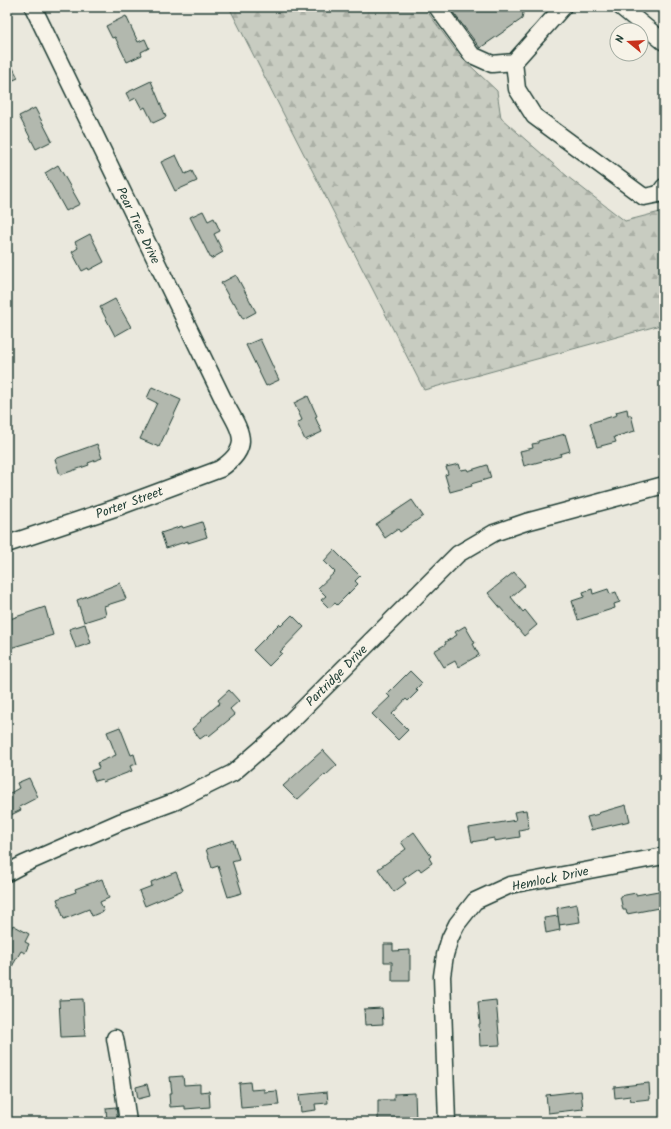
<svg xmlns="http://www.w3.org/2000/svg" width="671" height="1129" viewBox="0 0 671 1129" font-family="Kalam,sans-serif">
<defs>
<pattern id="forest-firs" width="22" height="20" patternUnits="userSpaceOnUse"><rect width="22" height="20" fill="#c8ccc1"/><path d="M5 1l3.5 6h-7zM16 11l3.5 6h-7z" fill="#abb0a6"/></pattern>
</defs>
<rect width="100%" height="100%" fill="#eae8dd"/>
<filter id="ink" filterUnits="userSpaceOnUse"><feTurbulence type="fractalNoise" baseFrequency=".025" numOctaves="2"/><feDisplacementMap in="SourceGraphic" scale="8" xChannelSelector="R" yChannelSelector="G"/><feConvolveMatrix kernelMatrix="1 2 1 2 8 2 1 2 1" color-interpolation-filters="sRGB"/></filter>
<g filter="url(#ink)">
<path fill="url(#forest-firs)" stroke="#74847a" d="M229,7H424L459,55L497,91L501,118L568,177L625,221L664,211V324L424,390Z"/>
<g fill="#b2b8ae" stroke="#1f3d34">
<path d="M449,7H524L522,19L480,48Z"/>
<path d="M126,16L138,42L145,39L149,48L141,52L142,55L127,62L115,37L112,38L106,26Z"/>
<path d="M7,56L18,78L7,83Z"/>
<path d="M151,81L166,117L153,123L145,107L142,109L136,98L130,101L126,93Z"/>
<path d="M35,108L52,141L36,149L19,116Z"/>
<path d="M176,155L185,174L192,171L197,181L175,191L161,162Z"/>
<path d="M58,165L80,204L66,211L45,173Z"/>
<path d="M203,211L208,221L214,218L220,231L214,234L223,252L211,259L190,217Z"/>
<path d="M90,234L104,262L89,270L88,268L82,271L72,252L78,248L75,242Z"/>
<path d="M236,275L256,312L243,319L234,302L232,303L221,283Z"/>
<path d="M115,299L131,327L115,336L100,307Z"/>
<path d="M260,339L279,380L266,386L246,345Z"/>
<path d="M152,387L181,400L159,447L140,439L157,403L147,398Z"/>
<path d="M308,396L317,416L315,417L322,432L305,440L297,423L302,420L294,403Z"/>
<path d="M627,409L628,415H631L635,431L614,437L616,442L597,447L590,423L617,415L616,412Z"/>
<path d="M565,434L570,451L560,454L561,456L524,466L520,451L533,448L532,444L538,443V441Z"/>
<path d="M97,444L102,458L88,463L89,465L60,475L55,459Z"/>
<path d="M459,464L461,470L467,469L468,471L487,465L491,478L471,484L472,486L450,492L445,475L448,474L446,467Z"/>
<path d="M412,500L423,516L400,532L398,529L385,538L376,524Z"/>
<path d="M202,522L207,537L188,543V541L166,548L161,533L182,526L183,528Z"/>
<path d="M334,550L360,576L355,581L358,584L337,605L335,603L329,608L321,600L326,596L318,588L335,572L324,561Z"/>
<path d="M514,572L525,585L511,597L523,612L525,610L537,625L524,636L488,593Z"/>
<path d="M120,583L126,599L104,606L106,615L84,622L77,600Z"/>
<path d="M592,589L593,594L608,589L610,594L616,592L620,602L614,604L615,608L578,620L572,601L584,597L583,592Z"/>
<path d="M45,607L53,635L7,649V620Z"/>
<path d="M292,615L304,627L280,652L282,653L269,666L253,650L279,624L281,626Z"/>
<path d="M85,624L91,643L76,648L69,629Z"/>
<path d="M465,626L475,643L473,644L479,655L458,667L455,661L444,667L434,651L446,644L445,642L457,635L455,632Z"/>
<path d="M410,671L422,683L416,689L418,691L408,701L406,699L392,714L408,730L398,740L372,714L390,697L387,694Z"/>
<path d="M229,690L239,701L230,709L235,715L209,736L207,734L200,739L192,729L201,721L200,720L220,703L218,700Z"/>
<path d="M120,727L131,755L134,754L137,764L130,766L132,771L103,782L102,779L95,781L91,771L99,768L97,763L116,755L107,732Z"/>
<path d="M323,750L337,765L326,775L325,774L297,800L283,786Z"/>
<path d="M29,778L38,797L19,807L21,810L7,817V795L19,788L17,783Z"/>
<path d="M626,805L630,821L591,830L587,817L599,814L598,813Z"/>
<path d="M526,810L529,828L519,830L520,837L494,841V838L472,842L469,828L516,820L514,812Z"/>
<path d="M414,832L431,856L429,858L432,863L421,871L419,868L403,879L406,883L394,892L378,869L406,849L401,842Z"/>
<path d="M233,840L239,859L232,861L242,893L228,897L218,866L212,868L206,849Z"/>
<path d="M176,872L183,890L145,906L139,891L152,886L151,882Z"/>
<path d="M102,879L109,898L100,902L104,911L92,916L89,909L64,919L57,899L76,892L75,889Z"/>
<path d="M664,890V907L627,914L626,910H623L620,896L636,893V895Z"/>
<path d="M577,904L580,922L559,925L557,908Z"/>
<path d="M558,916L560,930L546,933L544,918Z"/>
<path d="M13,925L29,934L25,942L29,944L25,953L21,951L7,975V936Z"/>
<path d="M384,944H393V951L410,950V981H392V962H384Z"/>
<path d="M83,999L85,1036L61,1037L59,1000Z"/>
<path d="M496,1000L500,1045L480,1046L479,1024H480L478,1002Z"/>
<path d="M382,1008L383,1024L365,1025L364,1009Z"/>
<path d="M183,1076L184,1085L200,1084V1092L209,1091L210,1107L185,1109V1106L170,1107L169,1093H172L170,1077Z"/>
<path d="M250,1082L251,1090L264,1089V1092L277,1091L279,1105L241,1108L239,1083Z"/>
<path d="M649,1083L650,1099L631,1101L630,1096L615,1098L614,1087Z"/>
<path d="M147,1084L150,1096L138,1099L136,1087Z"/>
<path d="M581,1091L583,1109L548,1113L546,1095Z"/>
<path d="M327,1092L328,1103L315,1104L316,1110L301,1112L299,1095Z"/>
<path d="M415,1093L416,1122H378V1100H394V1094Z"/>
<path d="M116,1107L118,1122H107L106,1108Z"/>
</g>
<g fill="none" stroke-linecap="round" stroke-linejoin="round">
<g stroke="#1f3d34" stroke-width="19">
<g id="minor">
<path d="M437,7L472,55L492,64L514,62L563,7"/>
<path d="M621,7L664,42"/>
<path d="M514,62L517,89L534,116L644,197L659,194L664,187"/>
<path d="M7,544L118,507L220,469C253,447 241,432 225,403L33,7"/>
<path d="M7,873L24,864L120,822L174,802L233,773L278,734L458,554L494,533L526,522L664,485"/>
<path d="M115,1038L121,1072L128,1122"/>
<path d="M447,1122L442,976L445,955L450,938L457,924L475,901L510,885L664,856"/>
</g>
</g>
<use href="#minor" stroke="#f7f3e8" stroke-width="16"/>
</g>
</g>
<g text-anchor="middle" stroke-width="4" stroke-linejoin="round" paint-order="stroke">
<g font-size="13" fill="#1f3d34" stroke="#f7f3e8">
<text transform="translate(139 225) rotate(64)" y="5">Pear Tree Drive</text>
<text transform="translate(129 502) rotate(-20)" y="5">Porter Street</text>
<text transform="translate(336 675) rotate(-45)" y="5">Partridge Drive</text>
<text transform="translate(550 878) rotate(-12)" y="5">Hemlock Drive</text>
</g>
</g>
<rect width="671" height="1129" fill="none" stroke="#f7f3e8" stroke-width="24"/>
<rect x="12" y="12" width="647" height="1105" fill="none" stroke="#1f3d34" stroke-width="1.5" filter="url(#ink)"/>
<g transform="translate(629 42) rotate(288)"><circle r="19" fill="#f7f3e8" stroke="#a1aaa0"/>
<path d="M0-3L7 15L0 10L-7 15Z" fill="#c8321e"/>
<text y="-6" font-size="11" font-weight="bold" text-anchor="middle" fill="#1f3d34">N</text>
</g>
</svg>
